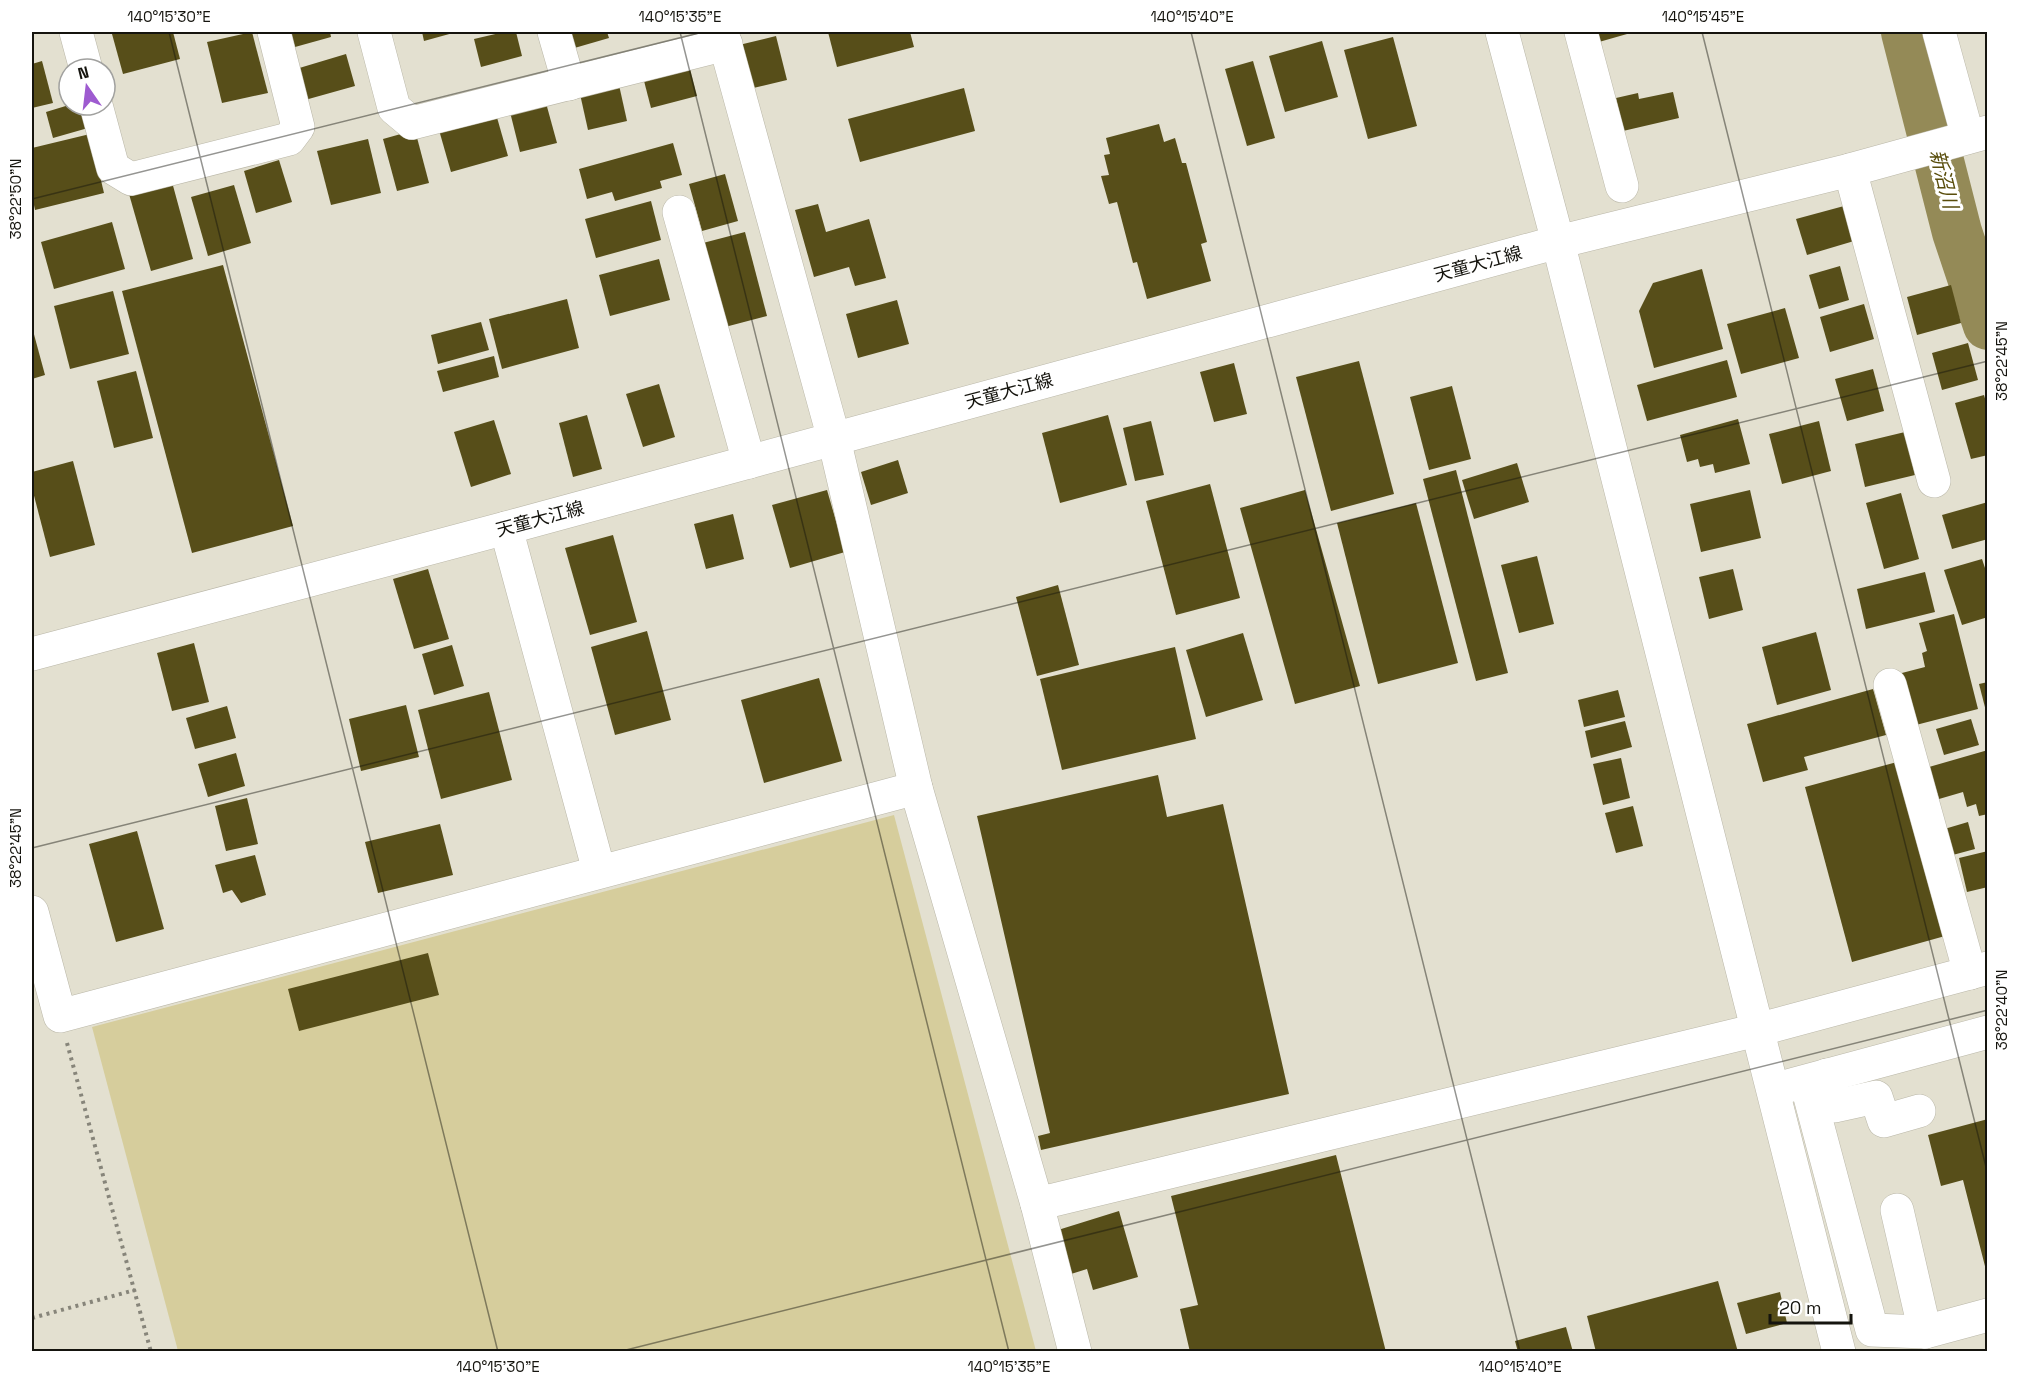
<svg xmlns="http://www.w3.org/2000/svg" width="2019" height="1383" viewBox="0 0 2019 1383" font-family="'Space Grotesk','Noto Sans JP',sans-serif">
<rect width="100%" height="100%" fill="#e3e0d0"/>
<path fill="#d6cd9c" d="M894,815L1036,1351H178L92,1027Z"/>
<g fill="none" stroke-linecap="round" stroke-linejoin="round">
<path stroke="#948a57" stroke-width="50" d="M1906,32L1957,232L1988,325"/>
</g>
<g fill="#574e19">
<path d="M120,32H173L180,59L123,74L112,34Z"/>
<path d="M252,32L268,93L222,103L207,42Z"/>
<path d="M290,32H330L331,37L295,47Z"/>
<path d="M422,32H452L453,33L424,41Z"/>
<path d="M504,32H516L522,56L481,67L474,39Z"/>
<path d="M566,32H607L609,38L571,49Z"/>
<path d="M828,32H910L914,47L837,67Z"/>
<path d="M1596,32H1634L1599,42Z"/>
<path d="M776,36L787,80L749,89L739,45Z"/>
<path d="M1393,37L1417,126L1368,139L1344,50Z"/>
<path d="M1322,41L1338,97L1285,112L1269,56Z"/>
<path d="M346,54L355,86L305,100L296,69Z"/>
<path d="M42,61L53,103L32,108V64Z"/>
<path d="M1253,61L1275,138L1247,146L1225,69Z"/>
<path d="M689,65L697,96L651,108L643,77Z"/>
<path d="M619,85L627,121L588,130L580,94Z"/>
<path d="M964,88L975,131L860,162L848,119Z"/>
<path d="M1673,92L1679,118L1623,131L1616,98L1638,93L1639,99Z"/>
<path d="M546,103L557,143L520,152L510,112Z"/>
<path d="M69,105H81L88,128L53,138L46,112Z"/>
<path d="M496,114L508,156L451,172L439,130Z"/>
<path d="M1159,124L1164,142L1175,138L1182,163H1186L1207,242L1201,244L1211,281L1147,299L1137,262L1133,263L1117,202L1109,204L1101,176L1109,175L1104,155L1110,154L1106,138Z"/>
<path d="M415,130L429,183L397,191L383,139Z"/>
<path d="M90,134L104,193L35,210L32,195V148Z"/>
<path d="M368,139L381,193L331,205L317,151Z"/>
<path d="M673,143L682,175L660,181L662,188L615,201L612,192L587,199L579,169Z"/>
<path d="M279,160L292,202L256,213L244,171Z"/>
<path d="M725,174L738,221L702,231L689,184Z"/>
<path d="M172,182L193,259L151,271L129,194Z"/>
<path d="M234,185L251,243L208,256L191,197Z"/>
<path d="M651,201L661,240L596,258L585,219Z"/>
<path d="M818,204L826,232L869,219L886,278L855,286L849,267L814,277L795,210Z"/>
<path d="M1844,206L1854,241L1807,255L1796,219Z"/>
<path d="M112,222L125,269L54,289L41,242Z"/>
<path d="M745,232L767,316L725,327L703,243Z"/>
<path d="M659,259L670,300L610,316L599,275Z"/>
<path d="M223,265L293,526L192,553L122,291Z"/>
<path d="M1840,266L1849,300L1819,309L1809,275Z"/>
<path d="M1702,269L1723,349L1654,368L1639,311L1653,283Z"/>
<path d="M1951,285L1961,323L1917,335L1907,297Z"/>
<path d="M113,291L129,354L70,369L54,306Z"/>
<path d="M567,299L579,348L502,369L489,319Z"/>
<path d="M897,300L909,344L858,358L846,314Z"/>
<path d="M1864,304L1874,339L1830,352L1820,317Z"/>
<path d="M1785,308L1799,358L1741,374L1727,324Z"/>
<path d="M481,322L489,350L438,364L431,335Z"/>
<path d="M32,327L45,375L32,379Z"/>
<path d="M1968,343L1978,380L1942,390L1932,353Z"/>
<path d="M494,356L499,377L443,392L437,371Z"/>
<path d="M1727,360L1737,397L1647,421L1637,385Z"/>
<path d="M1359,361L1394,494L1331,511L1296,377Z"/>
<path d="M1234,363L1247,414L1214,422L1200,372Z"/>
<path d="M1873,369L1884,411L1847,421L1835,379Z"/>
<path d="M136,371L153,438L114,448L97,381Z"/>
<path d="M659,384L675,437L643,447L626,394Z"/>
<path d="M1452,386L1471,459L1429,470L1410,397Z"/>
<path d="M1984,395L1988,409V455L1971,459L1955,403Z"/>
<path d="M587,415L602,469L573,477L559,423Z"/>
<path d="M1108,415L1127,485L1060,503L1042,433Z"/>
<path d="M1738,419L1750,464L1715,473L1713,464L1700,467L1698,459L1687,462L1680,435Z"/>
<path d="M494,420L511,474L471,487L454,432Z"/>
<path d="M1151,421L1164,475L1135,481L1123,428Z"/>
<path d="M1819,421L1831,471L1782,484L1769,434Z"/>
<path d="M1905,432L1915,475L1865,487L1855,444Z"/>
<path d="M898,460L908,493L871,505L861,472Z"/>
<path d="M73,461L95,545L50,557L32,488V472Z"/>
<path d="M1517,463L1529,502L1474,519L1462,480Z"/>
<path d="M1456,470L1508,673L1476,681L1423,479Z"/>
<path d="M1210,484L1240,598L1176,615L1146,501Z"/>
<path d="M827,490L845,552L790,568L772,505Z"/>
<path d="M1305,490L1360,686L1295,704L1240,508Z"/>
<path d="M1750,490L1761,538L1701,552L1690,504Z"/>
<path d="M1901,493L1919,559L1884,569L1866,503Z"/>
<path d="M1988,502V539L1952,549L1942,515Z"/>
<path d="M1416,503L1458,663L1378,684L1337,523Z"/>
<path d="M733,514L744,559L706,569L694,524Z"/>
<path d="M613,535L637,622L590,635L565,548Z"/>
<path d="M1537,556L1554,624L1519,633L1501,565Z"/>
<path d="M1982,559L1988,577V617L1962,625L1944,570Z"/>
<path d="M428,569L449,639L414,649L393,579Z"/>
<path d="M1733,569L1743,610L1709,619L1699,577Z"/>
<path d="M1925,572L1935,612L1866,629L1857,589Z"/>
<path d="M1058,585L1079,665L1037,676L1016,597Z"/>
<path d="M1954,614L1978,709L1912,726L1898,674L1925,667L1922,653L1927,651L1919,623Z"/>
<path d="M647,631L671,720L615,735L591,647Z"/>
<path d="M1816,632L1831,690L1777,705L1762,647Z"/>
<path d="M1243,633L1263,700L1206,717L1186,650Z"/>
<path d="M194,643L209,702L172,711L157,653Z"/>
<path d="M452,645L464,686L434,695L422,654Z"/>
<path d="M1175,647L1196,739L1062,770L1040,679Z"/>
<path d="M819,678L842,761L764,783L741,700Z"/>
<path d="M1988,682V715H1987L1979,684Z"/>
<path d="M1873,689L1886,735L1804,757L1808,770L1763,782L1747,724Z"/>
<path d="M1618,690L1625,717L1584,727L1578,700Z"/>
<path d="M489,692L512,780L441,799L418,710Z"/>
<path d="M406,705L419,757L361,771L349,719Z"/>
<path d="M227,706L236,738L195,749L186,718Z"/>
<path d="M1971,719L1979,745L1944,755L1936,729Z"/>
<path d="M1625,721L1632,747L1591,758L1585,731Z"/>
<path d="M1988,750V814L1979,816L1976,804L1967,807L1963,792L1939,799L1929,767Z"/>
<path d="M236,753L245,786L208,797L198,764Z"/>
<path d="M1621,758L1630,798L1603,805L1593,764Z"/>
<path d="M1897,762L1945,936L1852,962L1805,787Z"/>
<path d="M1158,775L1167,817L1223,804L1289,1094L1041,1150L1038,1136L1050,1133L977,816Z"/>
<path d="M247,798L258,844L226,851L215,806Z"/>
<path d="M1633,806L1643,846L1616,853L1605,813Z"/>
<path d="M1968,822L1975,849L1949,856L1941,830Z"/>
<path d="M440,824L453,875L378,893L365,842Z"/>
<path d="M137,831L164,929L116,942L89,844Z"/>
<path d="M1988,851V887L1967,892L1959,858Z"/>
<path d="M255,855L266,895L241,903L232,890L223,893L215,865Z"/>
<path d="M428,953L439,995L299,1031L288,989Z"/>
<path d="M1988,1119V1274H1987L1963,1180L1941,1186L1928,1135Z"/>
<path d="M1336,1155L1386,1352H1190L1180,1309L1198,1305L1171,1196Z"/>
<path d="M1119,1211L1138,1277L1093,1290L1087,1269L1071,1274L1058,1230Z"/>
<path d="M1718,1281L1738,1352H1596L1587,1316Z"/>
<path d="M1780,1292L1787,1323L1746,1334L1737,1303Z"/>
<path d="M1566,1327L1573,1352H1518L1515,1341Z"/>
</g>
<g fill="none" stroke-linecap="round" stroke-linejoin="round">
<g stroke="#bab7a8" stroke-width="34">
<g id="minor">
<path d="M76,32L86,69"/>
<path d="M374,32L394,108L412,123L726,44"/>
<path d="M554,32L569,84"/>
<path d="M722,32L834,439L916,788L1037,1204L1757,1030L1988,968"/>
<path d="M1502,32L1558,242L1839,1352"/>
<path d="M1581,32L1622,186"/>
<path d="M1939,32L1968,137"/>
<path d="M96,105L113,168L131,179L289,139L298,127L274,32"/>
<path d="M1850,170L1934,481"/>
<path d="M679,212L749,462"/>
<path d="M506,528L599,871"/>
<path d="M1890,685L1970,973"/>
<path d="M32,912L60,1016L916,788"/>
<path d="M1827,1075L1835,1106L1876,1097L1884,1121L1919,1111"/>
<path d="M1806,1082L1872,1330L1925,1332L1988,1315"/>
<path d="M1784,1087L1988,1032"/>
<path d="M1037,1204L1075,1352"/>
<path d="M1897,1210L1925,1332"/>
</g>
</g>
<g stroke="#bab7a8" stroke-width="34">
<path id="major" d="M32,654L506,528L1558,242L1850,170L1988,132"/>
</g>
<g stroke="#87857a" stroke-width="4" stroke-dasharray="3 4.5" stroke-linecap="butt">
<path d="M67,1043L151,1352"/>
<path d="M32,1318L135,1290"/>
</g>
<use href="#minor" stroke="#fff" stroke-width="33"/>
<use href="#major" stroke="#fff" stroke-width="33"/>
</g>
<path fill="none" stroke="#15140e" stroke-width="1.5" stroke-opacity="0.45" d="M169,32L498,1352M680,32L1009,1352M1191,32L1520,1352M1702,32L1988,1175M32,199L703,32M32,848L1988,361M618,1352L1988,1010"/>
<g text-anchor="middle" stroke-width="6" stroke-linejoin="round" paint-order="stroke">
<g font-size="18" fill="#15140e" stroke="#fff">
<text transform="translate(1478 264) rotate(-15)" y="6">天童大江線</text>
<text transform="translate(1009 391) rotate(-15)" y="6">天童大江線</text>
<text transform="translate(540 519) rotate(-15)" y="6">天童大江線</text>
</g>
<g font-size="20" font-style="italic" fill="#594d0c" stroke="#fff">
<text transform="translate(1944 179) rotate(76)" y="7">新沼川</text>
</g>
</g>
<rect width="2019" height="1383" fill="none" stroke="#ffffff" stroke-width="66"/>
<g transform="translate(87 87) rotate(346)"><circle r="28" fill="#ffffff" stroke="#a1a19f" stroke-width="1.5"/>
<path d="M0-4.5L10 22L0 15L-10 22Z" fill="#9e5bd0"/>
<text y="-9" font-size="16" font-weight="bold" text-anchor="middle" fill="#15140e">N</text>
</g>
<path d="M1770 1314v9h81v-9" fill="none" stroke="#15140e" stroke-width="3"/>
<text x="1779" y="1314" font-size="18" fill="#15140e" stroke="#ffffff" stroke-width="4.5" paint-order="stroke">20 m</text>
<rect x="33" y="33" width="1953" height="1317" fill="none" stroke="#15140e" stroke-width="2"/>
<g font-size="15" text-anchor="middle" fill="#15140e">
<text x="169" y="22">140°15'30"E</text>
<text x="680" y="22">140°15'35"E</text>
<text x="1192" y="22">140°15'40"E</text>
<text x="1703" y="22">140°15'45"E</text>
<text transform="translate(16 199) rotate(-90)" y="5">38°22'50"N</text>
<text transform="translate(2002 361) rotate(-90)" y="5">38°22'45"N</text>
<text transform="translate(16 848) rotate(-90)" y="5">38°22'45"N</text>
<text transform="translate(2002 1010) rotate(-90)" y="5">38°22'40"N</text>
<text x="498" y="1372">140°15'30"E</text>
<text x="1009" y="1372">140°15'35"E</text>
<text x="1520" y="1372">140°15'40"E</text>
</g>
</svg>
